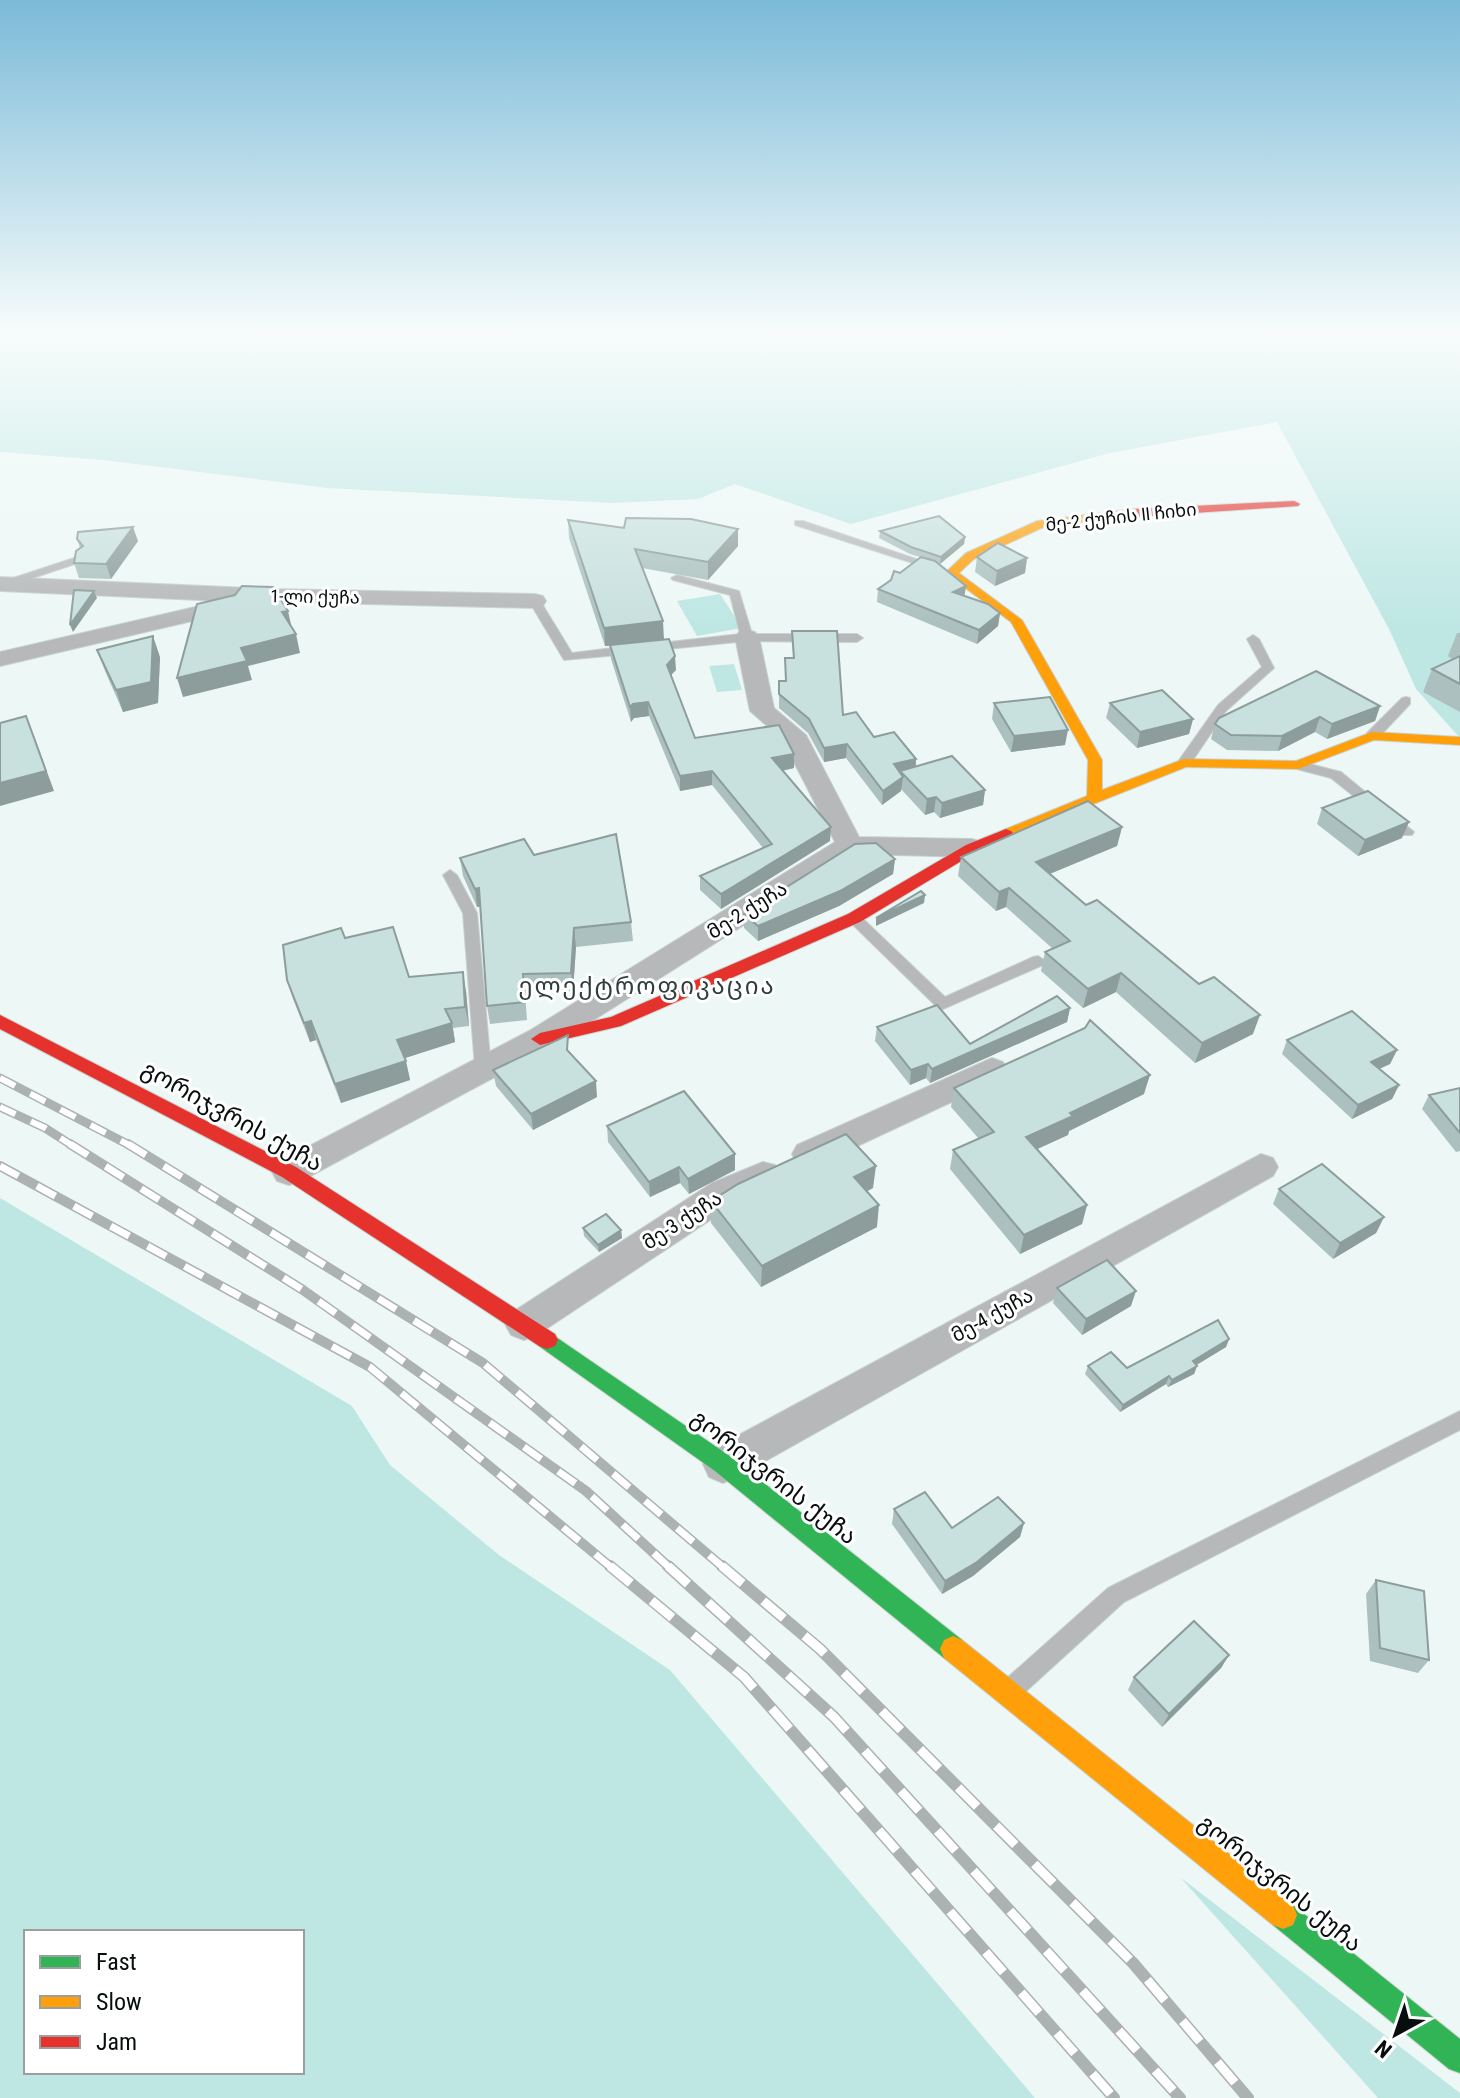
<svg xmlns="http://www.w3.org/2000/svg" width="1460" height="2098" viewBox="0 0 1460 2098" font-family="'Roboto Condensed','Noto Sans Georgian',sans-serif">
<rect width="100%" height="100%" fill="#edf8f6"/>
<g fill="#bee7e4" fill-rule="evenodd">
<path d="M0,331H1460V738L1416,689L1389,629L1277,422L1110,453L851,524L735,484L698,499L612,503L328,488L103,460L0,452Z"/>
<path d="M720,594L742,628L697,636L677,601Z"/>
<path d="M734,664L742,690L717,692L709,666Z"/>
<path d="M0,1198L352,1406L390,1465L499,1555L670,1670L1035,2098H0ZM26,1932H302V2072H26Z"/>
<path d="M1180,1877L1460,2093V2098H1378Z"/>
</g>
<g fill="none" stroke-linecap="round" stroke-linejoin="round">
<g stroke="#c9d2d0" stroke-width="2">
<g id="lane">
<path d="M795,521H803L940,567L931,569L795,525Z"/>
<path d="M80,556L85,559L84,561L9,586L0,585L1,582Z"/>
<path d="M677,575L739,591L752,634H857L863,638L857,642L747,641L648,651L646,648L652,644L740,634L730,595L673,580L671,578Z"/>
<path d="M531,599H539L572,653L629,646L635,650L629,654L564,660L529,601Z"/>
<path d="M1253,635L1259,639L1274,668L1226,711L1189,766H1179L1177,763L1218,705L1262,667L1247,639Z"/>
<path d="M1406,697L1410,698V704L1377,739H1367V733L1402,698Z"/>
<path d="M1298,761L1341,772L1414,832L1412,835H1402L1331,778L1293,768L1291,765Z"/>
<path d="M450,870L457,875L477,913L491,1068L483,1074L475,1068L463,913L443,875Z"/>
<path d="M854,913L859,915L945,997L1033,957L1038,956L1046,961L1043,965L943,1009L938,1008L849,921L847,918L849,915Z"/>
<path d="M1460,1411V1430L1124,1602L1023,1694L1015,1697L1007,1694L1004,1686L1007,1678L1108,1588Z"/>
</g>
</g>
<g stroke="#c9d2d0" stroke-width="2">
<g id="street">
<path d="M0,577L271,589L535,594L543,596L546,601L543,606L535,608L240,601L242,605L239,610L0,666V652L221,601L0,591Z"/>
<path d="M747,630L755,632L759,637L774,708L806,735L859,837L972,839L982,842L986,848L982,854L972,857L856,854L551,1047L301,1181L289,1185L277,1181L272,1172L277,1163L529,1031L835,842L782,739L750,711L735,637L739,632Z"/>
<path d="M992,1058L1003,1062L1008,1070L1003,1078L821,1163L809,1167L797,1163L792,1154L797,1145Z"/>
<path d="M1261,1154L1273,1158L1278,1167L1273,1176L737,1477L723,1483L709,1477L703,1464L709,1451Z"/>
<path d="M763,1162L775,1165L780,1175L775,1185L736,1203L537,1335L524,1340L511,1335L505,1324L511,1313L712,1183Z"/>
</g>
</g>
<g stroke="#c9d2d0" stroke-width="2">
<g id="fast">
<path d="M547,1331L731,1457L962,1640L966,1649L962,1658L953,1662L944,1658L715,1471L539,1346L536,1340L539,1334Z"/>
<path d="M1283,1901L1293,1905L1460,2039V2073L1449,2069L1273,1925L1269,1915L1273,1905Z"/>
</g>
</g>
<g stroke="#c9d2d0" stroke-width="2">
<g id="slow">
<path d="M1134,509L1140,513L1138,515L1044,527L974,559L959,573L1022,620L1102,760V790L1184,759L1296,761L1372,732L1460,737V745L1374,740L1298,769L1186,767L1011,837H1001L998,834L1001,831L1087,796L1088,760L1011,622L945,573L966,553L1037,521Z"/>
<path d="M953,1636L962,1640L1293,1905L1297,1915L1293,1925L1283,1929L1273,1925L944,1658L940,1649L944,1640Z"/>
</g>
</g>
<g stroke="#c9d2d0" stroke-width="2">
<g id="jam">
<path d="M1294,501L1300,504L1298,506L1134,517L1128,513L1134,509Z"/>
<path d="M1006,829L1011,831L1014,834L1011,837L978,851L860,922L621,1026L540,1045L531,1039L540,1033L611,1017L848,914L966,845Z"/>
<path d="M0,1015L296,1167L555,1334L558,1340L555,1346L547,1349L539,1346L282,1177L0,1029Z"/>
</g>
</g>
<use href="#lane" fill="#b6b8b9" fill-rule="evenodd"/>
<use href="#street" fill="#b6b8b9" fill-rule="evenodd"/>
<use href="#fast" fill="#30b455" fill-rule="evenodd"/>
<use href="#slow" fill="#ff9f0a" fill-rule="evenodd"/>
<use href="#jam" fill="#e5322d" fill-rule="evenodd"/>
<g stroke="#acb2b2" stroke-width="9">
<g id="rail-far2">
<path d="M0,1078L131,1146"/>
<path d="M0,1107L45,1128L73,1146"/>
</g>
</g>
<g stroke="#acb2b2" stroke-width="10">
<g id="rail-far1">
<path d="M70,1144L303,1290L586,1491L670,1568"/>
<path d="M128,1144L483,1363L724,1568"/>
<path d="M0,1166L370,1367L612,1568"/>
</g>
</g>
<g stroke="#acb2b2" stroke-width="12">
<g id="rail">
<path d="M610,1566L744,1677L1114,2098"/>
<path d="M668,1566L834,1717L1180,2098"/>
<path d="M722,1566L820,1649L1133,1963L1248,2098"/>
</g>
</g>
<use href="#rail-far2" stroke="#fff" stroke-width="6" stroke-dasharray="17" stroke-linecap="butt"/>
<use href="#rail-far1" stroke="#fff" stroke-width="7" stroke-dasharray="21" stroke-linecap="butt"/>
<use href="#rail" stroke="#fff" stroke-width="9" stroke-dasharray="27" stroke-linecap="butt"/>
</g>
<g fill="#acc1bf">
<path d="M568,520L738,546L708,580L642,568L664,639L676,670L671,675L695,738L794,768L782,771L830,841L721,909L700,890V876L763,848L712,785L680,791L649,716L634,718L631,722L611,659L610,646H605L569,538Z"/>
<path d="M880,531L965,537L964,544L940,564L937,563L965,596L1000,613L998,626L977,644L877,602L878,589L920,557L910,554L879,538Z"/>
<path d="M77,539L138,541L111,579L79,578L74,563L80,548Z"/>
<path d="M977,557L1027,558L1025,573L995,586L975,572Z"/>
<path d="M792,631L843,715L874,737L916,759V766L985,790L983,805L940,818L934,812L925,815L901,789V791L882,805L846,758L824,762L808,733L779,708V681H785V658H793Z"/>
<path d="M1457,633H1460V712L1423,692L1432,669L1452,659L1448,656Z"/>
<path d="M97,650L160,657L158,703L123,712L105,671Z"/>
<path d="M994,703L1065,745L1011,752L992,719Z"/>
<path d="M1110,703L1193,719L1189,734L1137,748L1106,718Z"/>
<path d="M1380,706L1375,721L1327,739L1315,732L1278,751L1227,750L1211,739L1215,724Z"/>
<path d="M1322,808L1402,838L1358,856L1317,824Z"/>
<path d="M1122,827L1117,846L1050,874L1086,905L1253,1034L1195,1063L1116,992L1083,1008L1041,971L1045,952L1053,949L1006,907L996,911L958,876L961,857Z"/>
<path d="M534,855L631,922L633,941L576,947L573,991L525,993L527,1020L490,1024L487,1006L480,907H477L463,876L460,858Z"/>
<path d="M895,859L893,874L839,906L758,941L744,928V914Z"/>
<path d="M409,977L466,991L469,1026L453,1028L455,1042L405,1058L410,1080L341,1103L316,1040L310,1042L293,999L287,980Z"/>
<path d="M1070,1008L1067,1022L930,1083L926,1078L910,1085L875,1041L877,1027L970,1044Z"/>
<path d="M1287,1040L1397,1050L1390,1064L1379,1069L1399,1085L1392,1099L1352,1119L1282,1054Z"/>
<path d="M570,1053L597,1097L533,1130L496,1086L493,1070Z"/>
<path d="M954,1088L1144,1094L1069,1131L1068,1135L1037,1149L1087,1205L1082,1224L1020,1254L950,1169L953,1150L979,1139L951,1107Z"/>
<path d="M1460,1088V1151L1456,1152L1422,1109L1429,1095Z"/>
<path d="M607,1126L735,1170L689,1194L680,1183L650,1197L608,1142Z"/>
<path d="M873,1188L867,1191L877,1227L761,1287L711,1223V1201Z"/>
<path d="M1279,1189L1384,1217L1376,1233L1333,1259L1273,1204Z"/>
<path d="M583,1228L621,1230L622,1238L599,1252L584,1236Z"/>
<path d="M1057,1288L1131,1306L1082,1335L1053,1303Z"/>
<path d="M1229,1339L1226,1347L1196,1365L1197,1366L1194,1374L1168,1387L1166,1384L1120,1412L1085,1374L1088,1366L1127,1368Z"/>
<path d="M894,1509L952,1528L1024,1523L1020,1537L973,1576L942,1594L892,1524Z"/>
<path d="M1376,1580L1429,1660L1418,1673L1370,1661L1366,1594Z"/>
<path d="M1229,1655L1221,1668L1162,1727L1128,1690L1134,1677Z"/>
</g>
<g fill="#8c9d9b">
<path d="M133,527L138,541L111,579L106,564Z"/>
<path d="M738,529V546L708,580V562Z"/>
<path d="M965,537L964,544L940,564L941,557Z"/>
<path d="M1027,558L1025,573L995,586L997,571Z"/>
<path d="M966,586L964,599L953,592Z"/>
<path d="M94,591L97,598L73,632L70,625Z"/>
<path d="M288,611L292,629L282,612Z"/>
<path d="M1000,613L998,626L977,644L979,630Z"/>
<path d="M663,621L664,640L605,646L604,628Z"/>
<path d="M296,634L300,653L248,666L252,680L183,697L177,678L241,648Z"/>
<path d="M153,636L160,657L158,703L123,712L116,690Z"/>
<path d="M675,656L676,670L667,679V665Z"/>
<path d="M648,702L649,716L634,718L631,722L630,707L633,704Z"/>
<path d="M1380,706L1375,721L1327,739L1332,724Z"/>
<path d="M1320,717L1315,732L1278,751L1282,736Z"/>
<path d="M1193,719L1189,734L1137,748L1140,732Z"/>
<path d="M1068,730L1065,745L1011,752L1014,736Z"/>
<path d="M34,736L54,791L0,806V783Z"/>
<path d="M847,744L846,758L824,762V748Z"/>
<path d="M794,754V768L771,773L772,758Z"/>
<path d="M916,759L915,773L900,771V777L894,764Z"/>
<path d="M712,771V785L680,791V776Z"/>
<path d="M903,777L901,791L882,805L883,791Z"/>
<path d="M985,790L983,805L940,818L942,803Z"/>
<path d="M936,797L934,812L925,815L927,799Z"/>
<path d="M1409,822L1402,838L1358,856L1365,840Z"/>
<path d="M831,827L830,841L721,909V894Z"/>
<path d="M1122,827L1117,846L1032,881L1036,862Z"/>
<path d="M895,859L893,874L839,906L758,941V926Z"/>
<path d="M479,888L482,906L477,907L475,889Z"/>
<path d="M1009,888L1006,907L996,911L999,892Z"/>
<path d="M925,895L924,903L876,926V918Z"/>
<path d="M574,928L576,947L573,991L571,973Z"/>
<path d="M463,972L466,991L469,1026L465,1007Z"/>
<path d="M1121,973L1116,992L1083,1008L1088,989Z"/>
<path d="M1070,1008L1067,1022L930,1083L932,1069Z"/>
<path d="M1260,1015L1253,1034L1195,1063L1202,1043Z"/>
<path d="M311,1021L316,1040L310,1042L304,1023Z"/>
<path d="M452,1023L455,1042L402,1059L397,1040Z"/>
<path d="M1397,1050L1390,1064L1364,1076L1371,1062Z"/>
<path d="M406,1061L410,1080L341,1103L335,1084Z"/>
<path d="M928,1064L926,1078L910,1085L911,1070Z"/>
<path d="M1150,1075L1144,1094L1069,1131L1068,1135L1022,1156L1026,1137L1070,1113Z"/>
<path d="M596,1081L597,1097L533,1130L531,1114Z"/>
<path d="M1399,1085L1392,1099L1352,1119L1358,1105Z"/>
<path d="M735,1154V1170L689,1194L688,1179Z"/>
<path d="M876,1166L873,1188L852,1199L854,1177Z"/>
<path d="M679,1167L680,1183L650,1197L649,1182Z"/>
<path d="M879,1205L877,1227L761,1287L762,1266Z"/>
<path d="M1087,1205L1082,1224L1020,1254L1024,1235Z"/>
<path d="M1384,1217L1376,1233L1333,1259L1340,1243Z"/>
<path d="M621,1230L622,1238L599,1252L598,1245Z"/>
<path d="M1136,1291L1131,1306L1082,1335L1086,1319Z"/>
<path d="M1229,1339L1226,1347L1190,1369L1193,1361Z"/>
<path d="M1197,1366L1194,1374L1168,1387L1172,1380Z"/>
<path d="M1169,1376L1166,1384L1120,1412L1123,1405Z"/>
<path d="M1024,1523L1020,1537L973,1576L942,1594L945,1581Z"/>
<path d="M1229,1655L1221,1668L1162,1727L1169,1714Z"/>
</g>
<g fill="#c8e0de" stroke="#8c9d9b" stroke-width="2">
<path d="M939,516L965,537L941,557L911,547L880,531Z"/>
<path d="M626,518L691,519L738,529L708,562L635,549L663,621L604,628L568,520L624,528Z"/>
<path d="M133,527L106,564L74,563L76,551L83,546L77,539L78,532Z"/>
<path d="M998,543L1027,558L997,571L977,557Z"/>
<path d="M921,557L935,561L966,586L953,592L988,604L1000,613L979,630L878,589L891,580L894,571L900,573Z"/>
<path d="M242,586L273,587L288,611L282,612L296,634L241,648L247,661L177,678L197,604L235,595Z"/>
<path d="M74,590L94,591L70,625Z"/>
<path d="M792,631H837L843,715L856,712L874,737L894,732L916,759L894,764L903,777L883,791L847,744L824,748L809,719L779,694V681H786L785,658H794Z"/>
<path d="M153,636L151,682L116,690L97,650Z"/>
<path d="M669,639L675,656L667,665L695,738L779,725L794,754L772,758L831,827L721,894L700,876L772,844L712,771L680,776L648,702L633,704L630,707L610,645Z"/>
<path d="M1460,656V684L1432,669Z"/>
<path d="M1316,671L1380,706L1332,724L1320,717L1282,736L1231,735L1215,724L1219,718Z"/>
<path d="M1162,690L1193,719L1140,732L1110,703Z"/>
<path d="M1050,697L1068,730L1014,736L994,703Z"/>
<path d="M26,716L46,771L0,783V723Z"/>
<path d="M952,756L985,790L942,803L936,797L927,799L900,771Z"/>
<path d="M1368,791L1409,822L1365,840L1322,808Z"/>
<path d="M1088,801L1122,827L1036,862L1086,905L1097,900L1199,984L1214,977L1260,1015L1202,1043L1121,973L1088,989L1045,952L1070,941L1009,888L999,892L961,857Z"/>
<path d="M616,834L631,922L574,928L571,973L523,974L525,1002L487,1006L479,888L475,889L460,858L524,839L534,855Z"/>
<path d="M876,843L895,859L840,891L758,926L744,914L855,844Z"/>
<path d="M921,891L925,895L876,918Z"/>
<path d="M393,927L409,977L463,972L465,1007L445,1009L452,1023L397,1040L406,1061L335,1084L311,1021L304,1023L287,980L283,945L341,928L345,938Z"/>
<path d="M1057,996L1070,1008L932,1069L928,1064L911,1070L877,1027L937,1005L970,1044Z"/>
<path d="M1352,1011L1397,1050L1371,1062L1399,1085L1358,1105L1287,1040Z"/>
<path d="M1090,1020L1150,1075L1070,1113L1073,1116L1026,1137L1087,1205L1024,1235L953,1150L994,1132L954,1088L1085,1028Z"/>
<path d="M568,1035L567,1050L596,1081L531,1114L493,1070Z"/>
<path d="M1460,1088V1133L1429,1095Z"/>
<path d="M684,1091L735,1154L688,1179L679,1167L649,1182L607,1126Z"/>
<path d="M846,1134L876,1166L854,1177L879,1205L762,1266L711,1201L738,1184Z"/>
<path d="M1322,1164L1384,1217L1340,1243L1279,1189Z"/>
<path d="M606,1214L621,1230L598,1245L583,1228Z"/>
<path d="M1107,1260L1136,1291L1086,1319L1057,1288Z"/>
<path d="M1218,1320L1229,1339L1193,1361L1197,1366L1172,1380L1169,1376L1123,1405L1088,1366L1111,1352L1127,1368Z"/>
<path d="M925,1492L952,1528L998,1497L1024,1523L977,1562L945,1581L894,1509Z"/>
<path d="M1376,1580L1424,1591L1429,1660L1380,1648Z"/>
<path d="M1194,1621L1229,1655L1169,1714L1134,1677Z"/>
</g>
<linearGradient id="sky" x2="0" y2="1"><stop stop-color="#7bbad8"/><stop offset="0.53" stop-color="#f7fcfb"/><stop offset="1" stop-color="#f7fcfb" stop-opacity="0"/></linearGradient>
<rect width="1460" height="625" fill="url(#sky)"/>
<g text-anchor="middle" stroke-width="6" stroke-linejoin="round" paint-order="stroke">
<g font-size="18" fill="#080e0e" stroke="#fff">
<text transform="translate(1121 517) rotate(-6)" y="6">მე-2 ქუჩის II ჩიხი</text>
<text transform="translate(315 597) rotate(1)" y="6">1-ლი ქუჩა</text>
</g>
<g font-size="20" fill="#080e0e" stroke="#fff">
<text transform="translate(747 910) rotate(-32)" y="7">მე-2 ქუჩა</text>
<text transform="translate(682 1220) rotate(-33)" y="7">მე-3 ქუჩა</text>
<text transform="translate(992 1315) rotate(-29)" y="7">მე-4 ქუჩა</text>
</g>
<g font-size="24" letter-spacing="2" fill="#2e3e3c" stroke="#fff">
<text x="647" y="994">ელექტროფიკაცია</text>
</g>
<g font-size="24" fill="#080e0e" stroke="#fff">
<text transform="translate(232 1116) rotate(29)" y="8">გორიჯვრის ქუჩა</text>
<text transform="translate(774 1477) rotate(38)" y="8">გორიჯვრის ქუჩა</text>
<text transform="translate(1280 1883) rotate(39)" y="8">გორიჯვრის ქუჩა</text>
</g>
</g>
<rect x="24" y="1930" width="280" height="144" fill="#ffffff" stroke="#9c9f9f" stroke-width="2"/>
<rect x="40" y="1956" width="40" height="12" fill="#30b455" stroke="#9c9f9f" stroke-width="2"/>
<text x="96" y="1970" font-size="24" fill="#080e0e">Fast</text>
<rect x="40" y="1996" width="40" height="12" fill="#ff9f0a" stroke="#9c9f9f" stroke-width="2"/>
<text x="96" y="2010" font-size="24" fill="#080e0e">Slow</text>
<rect x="40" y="2036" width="40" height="12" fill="#e5322d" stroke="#9c9f9f" stroke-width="2"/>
<text x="96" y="2050" font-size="24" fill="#080e0e">Jam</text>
<g transform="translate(1396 2034) rotate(220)" stroke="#ffffff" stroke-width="6" paint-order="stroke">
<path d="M0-6L14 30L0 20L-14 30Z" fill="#080e0e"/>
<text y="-12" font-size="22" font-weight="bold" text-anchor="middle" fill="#080e0e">N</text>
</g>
</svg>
